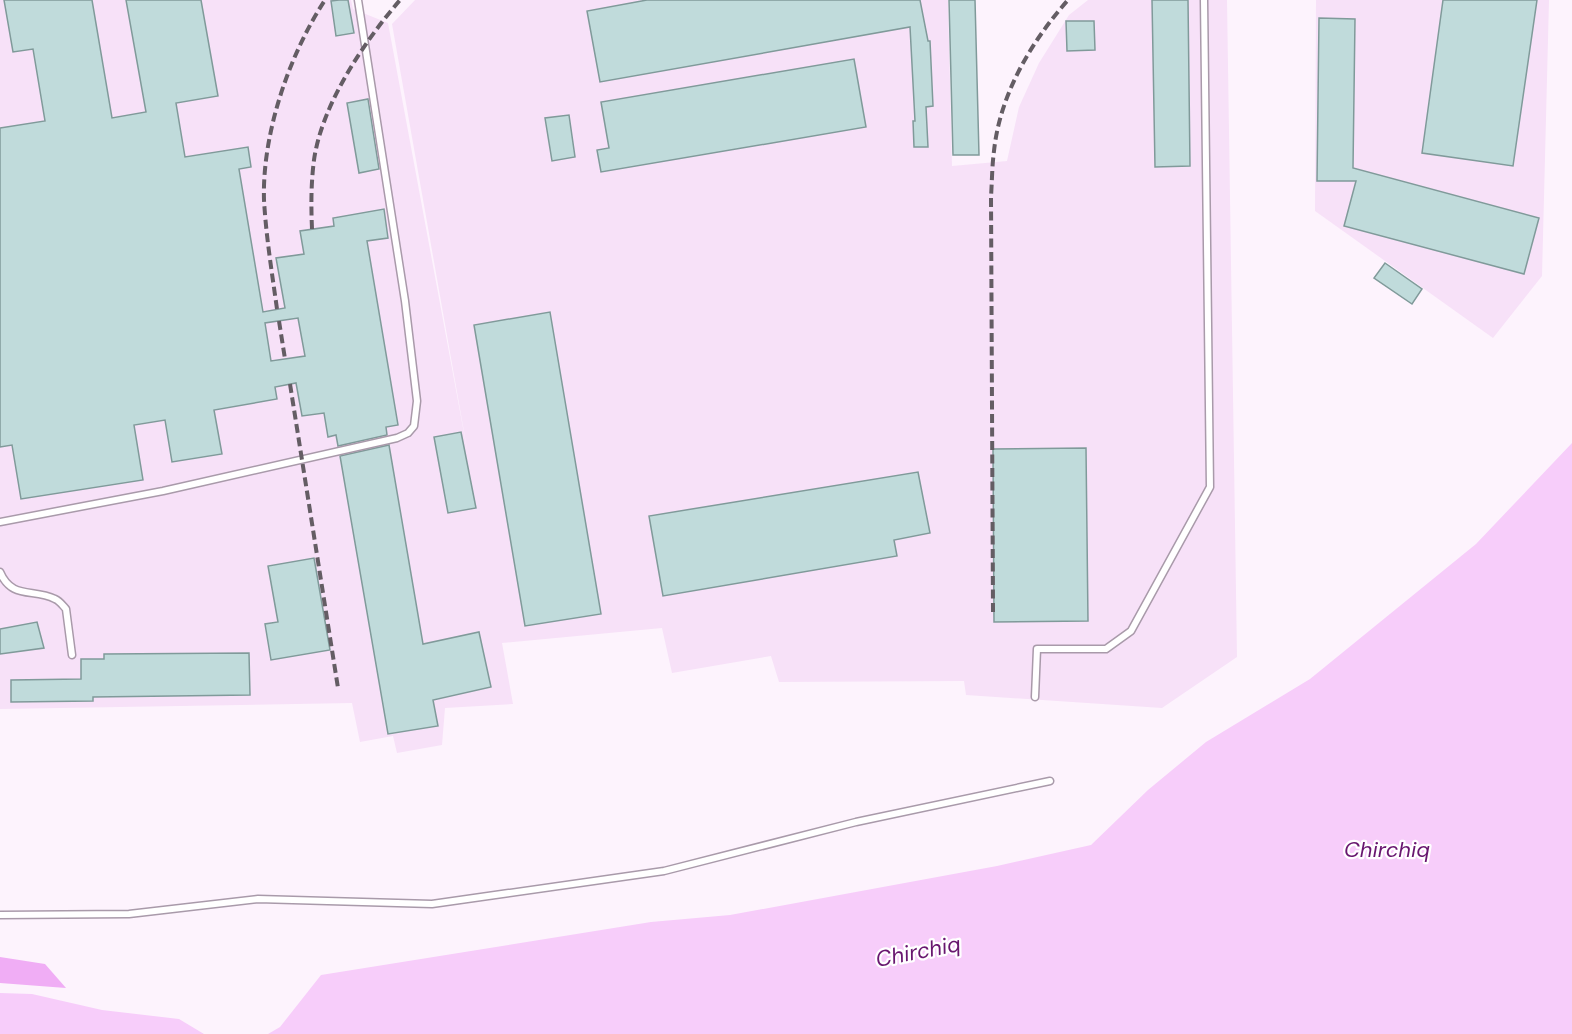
<svg xmlns="http://www.w3.org/2000/svg" width="1572" height="1034" viewBox="0 0 1572 1034" font-family="'DM Sans',sans-serif">
<rect width="100%" height="100%" fill="#fdf3fd"/>
<g fill="#f7e1f8">
<path d="M0,0H351L353,9L388,23L469,460L392,24L415,0H948L952,166L1007,161L1019,107L1039,63L1069,15L1088,0H1227L1237,657L1162,708L966,695L964,681L779,682L771,656L672,673L662,628L502,643L513,704L445,708L442,745L397,753L393,736L360,742L352,703L0,709Z"/>
<path d="M1316,0H1549L1542,276L1493,338L1315,211Z"/>
</g>
<path fill="#f0adf5" d="M0,957L45,964L66,988L0,983Z"/>
<g fill="#f7cdfa">
<path d="M1572,443V1034H268L280,1027L321,975L651,922L730,915L997,866L1091,845L1148,790L1206,742L1310,679L1476,544Z"/>
<path d="M0,993L32,994L102,1010L179,1019L204,1034H0Z"/>
</g>
<g fill="#c0dbdb" stroke="#809a9a" stroke-width="1.5" fill-rule="evenodd">
<path d="M4,0H92L112,118L146,112L126,0H201L218,96L176,103L185,157L248,147L251,167L239,169L263,312L285,308L276,258L304,254L300,231L334,226L333,218L384,209L388,238L367,241L398,425L386,427L387,435L338,446L336,435L328,437L324,413L302,416L296,383L275,387L277,399L214,410L222,454L172,462L165,420L134,425L143,480L21,499L12,445L0,447V128L45,121L33,49L13,52ZM298,318L305,356L271,361L265,323Z"/>
<path d="M339,0H348L354,33L336,36L331,1Z"/>
<path d="M647,0H920L928,41H930L933,106L926,107L928,147H914L913,121H915L910,27L600,82L587,11Z"/>
<path d="M949,0H975L979,155H953Z"/>
<path d="M1152,0H1188L1190,166L1155,167Z"/>
<path d="M1443,0H1537L1513,166L1422,153Z"/>
<path d="M1319,18L1355,19L1353,168L1539,218L1524,274L1344,226L1356,181H1317Z"/>
<path d="M1066,21H1094L1095,50L1067,51Z"/>
<path d="M854,59L866,127L601,172L597,150L609,148L601,102Z"/>
<path d="M368,99L379,169L359,173L347,103Z"/>
<path d="M569,115L575,157L552,161L545,118Z"/>
<path d="M1385,263L1422,289L1412,304L1374,278Z"/>
<path d="M550,312L601,614L525,626L474,325Z"/>
<path d="M461,432L476,508L448,513L434,437Z"/>
<path d="M389,445L423,644L479,632L491,687L433,700L438,726L388,734L340,456Z"/>
<path d="M1086,448L1088,621L994,622L993,449Z"/>
<path d="M918,472L930,533L894,540L897,556L663,596L649,516Z"/>
<path d="M314,558L330,650L271,660L265,624L278,622L268,566Z"/>
<path d="M37,622L44,648L0,654V629Z"/>
<path d="M249,653L250,695L93,697V701L11,702V680L81,679V659H104V654Z"/>
</g>
<g fill="none" stroke-linecap="round" stroke-linejoin="round">
<g stroke="#a99aaa" stroke-width="9">
<g id="service">
<path d="M0,522L163,491L397,438L408,433L414,426L417,401L405,301L358,0"/>
<path d="M0,572C12,600 33,588 55,599C60,601 63,606 66,609L72,655"/>
<path d="M1035,697L1037,649H1106L1131,631L1210,487L1204,0"/>
<path d="M0,915L129,914L258,899L432,904L664,871L856,822L1050,781"/>
</g>
</g>
<use href="#service" stroke="#fff" stroke-width="6"/>
<g stroke="#645d64" stroke-width="4" stroke-dasharray="9 4.5" stroke-linecap="butt">
<path d="M312,229C311,206 311,183 314,160C322,104 364,42 400,0"/>
<path d="M277,309C272,273 266,236 264,200C262,134 289,55 325,0"/>
<path d="M279,321L285,359"/>
<path d="M290,384L338,688"/>
<path d="M993,612L991,197C992,182 992,166 994,151C1000,94 1031,42 1068,0"/>
</g>
</g>
<g text-anchor="middle" stroke-width="4.5" stroke-linejoin="round" paint-order="stroke">
<g font-size="22" font-style="italic" fill="#68166f" stroke="#fff">
<text x="1387" y="857">Chirchiq</text>
<text transform="translate(918 951) rotate(-11)" y="8">Chirchiq</text>
</g>
</g>
</svg>
